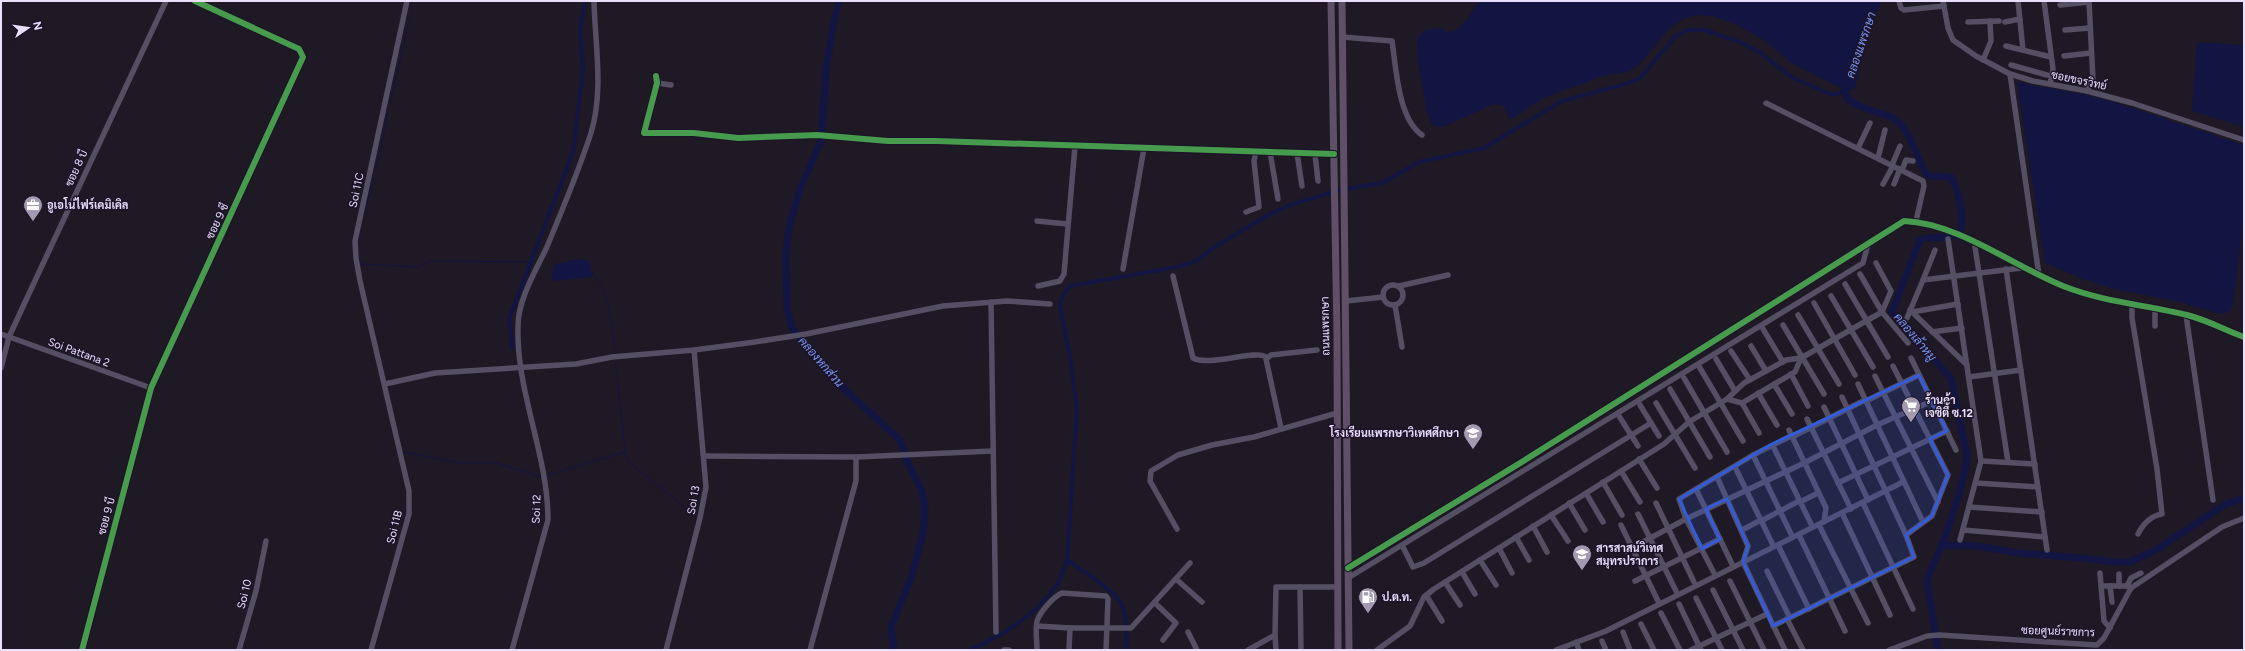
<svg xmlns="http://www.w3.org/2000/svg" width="2245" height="651" viewBox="0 0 2245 651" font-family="Figtree,Sarabun,sans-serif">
<rect width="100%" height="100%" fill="#1e1924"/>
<g fill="#121542">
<path d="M1479,1H1882L1870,26L1855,88L1849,91L1828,82L1790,62L1765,41L1735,24L1712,16L1697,15L1683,19L1669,29L1639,65L1627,72L1604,76L1543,98L1514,118L1509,119L1504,106L1494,104L1443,127L1432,125L1427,112L1418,64L1417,39L1424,30L1443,28L1447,32C1464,31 1470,13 1479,1Z"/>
<path d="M2197,42L2244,45V127L2192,111Z"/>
<path d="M2017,82L2087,95L2124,105L2244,145V212L2233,306L2229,312L2220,314L2180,302L2114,289L2080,278L2045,263Z"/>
<path d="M580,259L589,261L591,267L590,270L593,272L592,277L554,281L551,278L555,264Z"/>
</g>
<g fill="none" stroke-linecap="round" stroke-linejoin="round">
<g stroke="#121542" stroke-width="1">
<path d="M413,4V1"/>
<path d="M397,73L411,15"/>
<path d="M390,104L396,76"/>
<path d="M376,170L388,112"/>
<path d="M363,217L374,176"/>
<path d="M358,244L359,234"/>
<path d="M358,252L359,262L362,264L418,267L430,261L534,262"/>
<path d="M593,274C609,288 613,333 615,354"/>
<path d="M404,452L460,463H497L541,477"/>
<path d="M625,453L629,462L693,514"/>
<path d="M548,475L625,452L616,364"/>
</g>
<g stroke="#121542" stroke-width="4">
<path d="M512,348L509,319L573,152L583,69L580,31L585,1"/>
<path d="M1067,560C1080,569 1119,593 1123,607C1127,619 1126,637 1127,650"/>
<path d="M970,650C1004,635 1037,615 1058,583C1062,577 1064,567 1067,560L1077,409L1070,357L1060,306L1062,296L1070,286L1177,267L1196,261L1216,246L1272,213L1290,205L1340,190L1382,183L1419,162L1484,148L1562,101L1629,83L1640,78L1675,37L1687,30H1705L1740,42L1761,53L1791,77L1830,94H1838L1845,89"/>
</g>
<g stroke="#121542" stroke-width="7">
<path d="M839,1L833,26L826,69L821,141L800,189L789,228L786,254L787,308L792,328L801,340L842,387L900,440L908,463L922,491L925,508L923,534L911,578L891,627L894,650"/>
<path d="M1847,81L1845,89L1847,98C1861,110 1877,110 1893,118C1909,126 1917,159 1926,174L1931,176L1951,177C1958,188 1970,231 1954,236C1943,240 1931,235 1920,240L1892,312L1951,378L1967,455C1966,479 1950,521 1942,545C1937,557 1930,568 1927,582L1938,650"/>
<path d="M1941,545L1978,546L2019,553L2082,558L2113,562H2130L2156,550L2224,505L2244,498"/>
</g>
<g stroke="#554f64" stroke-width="5.5">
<path d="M1899,1L1901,8L1904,10L1944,6"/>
<path d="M1943,1L1948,28L1953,40L1976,56L2010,74L2033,81L2087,91L2132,103L2244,140"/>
<path d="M2018,1L2023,50"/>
<path d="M2044,1L2053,69L2050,84"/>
<path d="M2089,1L2093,80"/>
<path d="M2060,5L2089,2"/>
<path d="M1968,22L1999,21"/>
<path d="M2005,22L2020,19"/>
<path d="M2065,30L2090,28"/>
<path d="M1342,37L1392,41C1396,67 1398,119 1422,135"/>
<path d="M2006,46L2051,57"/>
<path d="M2064,56L2091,53"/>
<path d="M1983,60L1991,41L1990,21"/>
<path d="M2011,65L2047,75"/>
<path d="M2010,74L2039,275"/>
<path d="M656,76L657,83L644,133H694L738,138L817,135L888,141H936L1334,154"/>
<path d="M657,83L671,85"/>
<path d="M2087,91L2090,83"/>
<path d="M1766,103L1923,181L1924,186L1916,221"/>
<path d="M1858,148L1870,123"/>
<path d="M1270,152L1278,199"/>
<path d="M1297,153L1302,186"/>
<path d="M1315,154L1318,181"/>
<path d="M1878,158L1885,130"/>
<path d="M1892,165L1900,146"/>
<path d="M1902,170L1906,160L1913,161"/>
<path d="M1883,184L1893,166"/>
<path d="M1894,184L1900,169"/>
<path d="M1246,212L1259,207L1254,161L1256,152"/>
<path d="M1037,221L1067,224"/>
<path d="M1948,239L1981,461L1960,540"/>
<path d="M1975,247L2008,462"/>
<path d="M1123,269L1144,148"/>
<path d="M2006,269L2047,550"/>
<path d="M1860,274L1882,312L1908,343"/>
<path d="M1173,276L1193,358C1209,367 1257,349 1266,357"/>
<path d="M1923,280L1935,250"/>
<path d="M1845,284L1888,357"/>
<circle cx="1393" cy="295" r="10"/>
<path d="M1038,286L1060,281L1064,274L1075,146"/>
<path d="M1399,286L1448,275"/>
<path d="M1831,296L1873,367"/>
<path d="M1346,301L1383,297"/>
<path d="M991,302L996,632"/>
<path d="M1814,303L1855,375"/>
<path d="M2132,304V318L2157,469L2162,514C2151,516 2143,524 2138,534"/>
<path d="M1395,305L1402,347"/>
<path d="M1910,310L1967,365"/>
<path d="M1912,312L1958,304"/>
<path d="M1798,315L1839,384"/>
<path d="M2186,315L2213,500"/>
<path d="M1907,318L1923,280L2021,268"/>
<path d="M1783,325L1824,394"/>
<path d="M2155,326V309"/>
<path d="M1763,329L1783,362"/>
<path d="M1932,332L1962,328"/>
<path d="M1,334L151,388"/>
<path d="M1751,346L1766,371"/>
<path d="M1731,351L1750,380"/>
<path d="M1911,358L1956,450"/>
<path d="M1716,359L1735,391"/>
<path d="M1893,366L1948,475L1932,516L1906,535"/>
<path d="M1,368L9,337L26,300L166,1"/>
<path d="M1700,368L1743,441"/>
<path d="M1791,374L1808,406"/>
<path d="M1875,376L1938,502"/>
<path d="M1969,377L2021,370"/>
<path d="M1684,378L1727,452"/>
<path d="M385,384L435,373L576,364L612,357L694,350L755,342L806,334L943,306L1007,301L1050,304"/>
<path d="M1774,384L1792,414"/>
<path d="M1858,384L1923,522"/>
<path d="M1670,389L1710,457"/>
<path d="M1758,393L1777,425"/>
<path d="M1727,399L1742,403L1795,372L1801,358"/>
<path d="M1866,401L1919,375"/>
<path d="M1656,403L1695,468"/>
<path d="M1742,403L1759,433"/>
<path d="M1640,405L1659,436"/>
<path d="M1824,407L1868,500"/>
<path d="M1619,416L1638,446"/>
<path d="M1807,419L1851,509"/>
<path d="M1281,428L1266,359L1271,355L1317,350"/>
<path d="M1789,430L1826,508L1824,522"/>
<path d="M1792,437L1865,400"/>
<path d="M1773,446L1812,526"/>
<path d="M1753,455L1792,536"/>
<path d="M705,456L856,457L993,451"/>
<path d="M1639,459L1657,488"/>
<path d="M1981,461L2035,464"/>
<path d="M1735,467L1773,545"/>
<path d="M1621,471L1640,502"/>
<path d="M1717,477L1748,546L1743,562L1785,650"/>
<path d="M1603,482L1622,515"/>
<path d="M1838,483L1947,431"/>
<path d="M1976,483L2038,487"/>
<path d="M1696,489L1732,564"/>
<path d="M1586,493L1603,522"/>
<path d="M1800,502L1818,493"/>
<path d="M1569,503L1585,530"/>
<path d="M1656,503L1694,582"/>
<path d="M1863,503L1913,609"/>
<path d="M1969,507L2042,512"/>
<path d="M1842,513L1890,615"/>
<path d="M1638,514L1676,591"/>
<path d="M1551,515L1568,541"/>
<path d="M1761,521L1799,501"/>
<path d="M1621,525L1658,601"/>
<path d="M1819,525L1868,623"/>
<path d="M1533,526L1547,552"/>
<path d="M1177,529L1150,481L1151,471L1178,455L1212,445L1254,437L1337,413"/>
<path d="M1742,530L1761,520"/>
<path d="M1963,530L2045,537"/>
<path d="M1799,535L1845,631"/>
<path d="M1516,537L1529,560"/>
<path d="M1402,545L1413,567L1424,563L1651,423"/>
<path d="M1778,545L1809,609"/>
<path d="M1499,548L1512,573"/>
<path d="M1626,551L1686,519L1804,463L1877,425L1932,401"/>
<path d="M1480,560L1496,585"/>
<path d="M1348,568L1525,460L1904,221C1958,223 2013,266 2063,286C2103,302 2146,305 2187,315C2207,320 2225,330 2244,337"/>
<path d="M1767,571L1790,618"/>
<path d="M1462,572L1475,594"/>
<path d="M1714,573L1686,519L1679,499L1753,455L1791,436"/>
<path d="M2100,573L2104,621L2110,628"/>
<path d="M2119,574V586"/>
<path d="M1348,578L1863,263L1868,244L1870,243"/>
<path d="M1176,579L1202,602"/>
<path d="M1635,581L1720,539"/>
<path d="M1730,581L1764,650"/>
<path d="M1445,582L1460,605"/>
<path d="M2101,586H2127L2131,588"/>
<path d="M2110,586L2112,602"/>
<path d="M2127,586L2131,578L2141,573"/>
<path d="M1300,587L1301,650"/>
<path d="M1713,590L1743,650"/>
<path d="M1426,595L1442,621"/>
<path d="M1696,598L1722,650"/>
<path d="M1155,603L1176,623L1163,640"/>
<path d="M1679,604L1701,650"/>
<path d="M1661,613L1680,650"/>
<path d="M1787,619L1803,650"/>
<path d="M1641,624L1654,650"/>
<path d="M1037,626L1070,628"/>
<path d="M1773,626L1914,557L1906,535L1842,397"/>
<path d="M1188,632L1197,650"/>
<path d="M1623,632L1630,650"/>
<path d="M1275,635L1276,650"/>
<path d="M1602,641L1606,650"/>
<path d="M1576,642L1579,650"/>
<path d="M82,650L151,388L303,57L299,49L195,1"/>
<path d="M239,650L256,591L266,541"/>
<path d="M371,650L409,514V491L360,281L356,258L355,241L407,1"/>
<path d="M512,650L548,520C548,454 516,392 518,326C518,300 535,272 546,249C562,211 578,173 591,133C604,90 595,45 594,1"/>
<path d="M666,650L700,518L706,487L694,350"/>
<path d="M810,650L856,481V457"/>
<path d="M1004,650H1009"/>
<path d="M1037,650C1037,641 1035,630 1037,621C1040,612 1053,597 1062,593L1106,596L1108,599L1106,650"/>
<path d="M1069,650L1070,628H1131L1190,563"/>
<path d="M1248,650L1275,635L1276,587H1337"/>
<path d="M1377,650L1410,626L1424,597L1434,589L1664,444L1689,422L1727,399L1744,383L1786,360L1801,358L1882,312L1891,291L1876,263"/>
<path d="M1556,650L1606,631L1903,482"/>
<path d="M1691,650L1767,614"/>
<path d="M1889,650L1927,636L1939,635L2097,645L2104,638L2131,588L2222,527L2244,518"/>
</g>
<g stroke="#5f5068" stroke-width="7">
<path d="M1331,1L1337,334L1338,650"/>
<path d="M1342,1L1349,650"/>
</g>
<g stroke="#1d1429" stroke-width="8">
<g id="cycleway">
<path d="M656,76L657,83L644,133H694L738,138L817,135L888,141H936L1334,154"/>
<path d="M1348,568L1525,460L1904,221C1958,223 2013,266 2063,286C2103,302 2146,305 2187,315C2207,320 2225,330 2244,337"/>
<path d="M82,650L151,388L303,57L299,49L195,1"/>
</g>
</g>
<use href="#cycleway" stroke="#469c4c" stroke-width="6"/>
</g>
<path fill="#325cdc" fill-opacity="0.2" stroke="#325cdc" stroke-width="3" stroke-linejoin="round" d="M1919,375L1947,431L1930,439L1948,475L1932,516L1906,535L1914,557L1773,626L1743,562L1748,546L1727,499L1706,509L1720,539L1702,549L1679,499L1770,445Z"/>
<defs>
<g id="office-pin" transform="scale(1)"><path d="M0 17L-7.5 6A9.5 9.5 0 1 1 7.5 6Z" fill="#a39ab0" stroke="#1d1429"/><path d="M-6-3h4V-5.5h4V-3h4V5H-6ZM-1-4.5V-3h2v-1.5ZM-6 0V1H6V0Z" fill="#fff"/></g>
<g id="supermarket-pin" transform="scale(1)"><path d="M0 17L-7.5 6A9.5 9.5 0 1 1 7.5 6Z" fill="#a39ab0" stroke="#1d1429"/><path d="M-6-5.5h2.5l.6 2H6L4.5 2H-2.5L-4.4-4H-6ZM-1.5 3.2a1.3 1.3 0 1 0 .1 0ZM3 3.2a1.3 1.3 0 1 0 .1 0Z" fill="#fff"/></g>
<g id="school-pin" transform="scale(1)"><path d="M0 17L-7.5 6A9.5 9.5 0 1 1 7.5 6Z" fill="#a39ab0" stroke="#1d1429"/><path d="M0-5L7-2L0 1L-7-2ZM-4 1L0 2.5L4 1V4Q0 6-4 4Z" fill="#fff"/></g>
<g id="fuel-pin" transform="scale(1)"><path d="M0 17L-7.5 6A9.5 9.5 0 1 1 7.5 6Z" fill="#a39ab0" stroke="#1d1429"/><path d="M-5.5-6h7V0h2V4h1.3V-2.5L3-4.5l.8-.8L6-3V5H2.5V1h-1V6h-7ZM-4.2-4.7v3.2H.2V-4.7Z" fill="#fff"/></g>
</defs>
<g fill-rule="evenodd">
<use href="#office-pin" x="33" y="205"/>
<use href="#supermarket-pin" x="1911" y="406"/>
<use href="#school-pin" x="1473" y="433"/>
<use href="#school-pin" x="1582" y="554"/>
<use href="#fuel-pin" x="1368" y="597"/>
</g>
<g text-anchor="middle" stroke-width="3" stroke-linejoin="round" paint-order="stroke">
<g font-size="11" fill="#eadffc" stroke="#1d1429">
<text transform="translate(2079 80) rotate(12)" y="4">ซอยขจรวิทย์</text>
<text transform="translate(76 168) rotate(-66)" y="4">ซอย 8 บี</text>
<text transform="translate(356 190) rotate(-78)" y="4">Soi 11C</text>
<text transform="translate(217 221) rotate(-65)" y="4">ซอย 9 ซี</text>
<text transform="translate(1325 326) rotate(-91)" y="4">ถนนแพรกษา</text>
<text transform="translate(79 352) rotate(20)" y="4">Soi Pattana 2</text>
<text transform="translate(693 500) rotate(-80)" y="4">Soi 13</text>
<text transform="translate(536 509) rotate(-88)" y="4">Soi 12</text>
<text transform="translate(106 516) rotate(-75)" y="4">ซอย 9 บี</text>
<text transform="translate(394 527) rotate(-76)" y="4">Soi 11B</text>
<text transform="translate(244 594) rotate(-76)" y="4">Soi 10</text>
<text transform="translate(2058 631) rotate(2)" y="4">ซอยศูนย์ราชการ</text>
</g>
<g font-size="11" font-weight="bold" fill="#eadffc" stroke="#1d1429" text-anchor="start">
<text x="47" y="209">อูเอโน่ไฟร์เคมิเคิล</text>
<text x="1925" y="404">ร้านค้า<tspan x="1925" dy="13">เจซิตี้ ซ.12</tspan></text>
<text x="1459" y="437" text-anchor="end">โรงเรียนแพรกษาวิเทศศึกษา</text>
<text x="1596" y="552">สารสาสน์วิเทศ<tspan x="1596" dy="13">สมุทรปราการ</tspan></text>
<text x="1382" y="601">ป.ต.ท.</text>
</g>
<g font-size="12" font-style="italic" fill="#7796f1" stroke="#1d1429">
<text transform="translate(1861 45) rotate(-71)" y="4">คลองแพรกษา</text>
<text transform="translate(1915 337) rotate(50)" y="4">คลองเล้าหมู</text>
<text transform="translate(821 362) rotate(49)" y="4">คลองหกส่วน</text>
</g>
</g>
<rect width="2245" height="651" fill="none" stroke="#eadffc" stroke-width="4"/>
<g transform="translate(28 28) rotate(77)" stroke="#1d1429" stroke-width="3" paint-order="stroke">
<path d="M0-3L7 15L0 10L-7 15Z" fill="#eadffc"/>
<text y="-6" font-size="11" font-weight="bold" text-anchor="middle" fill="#eadffc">N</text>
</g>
</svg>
